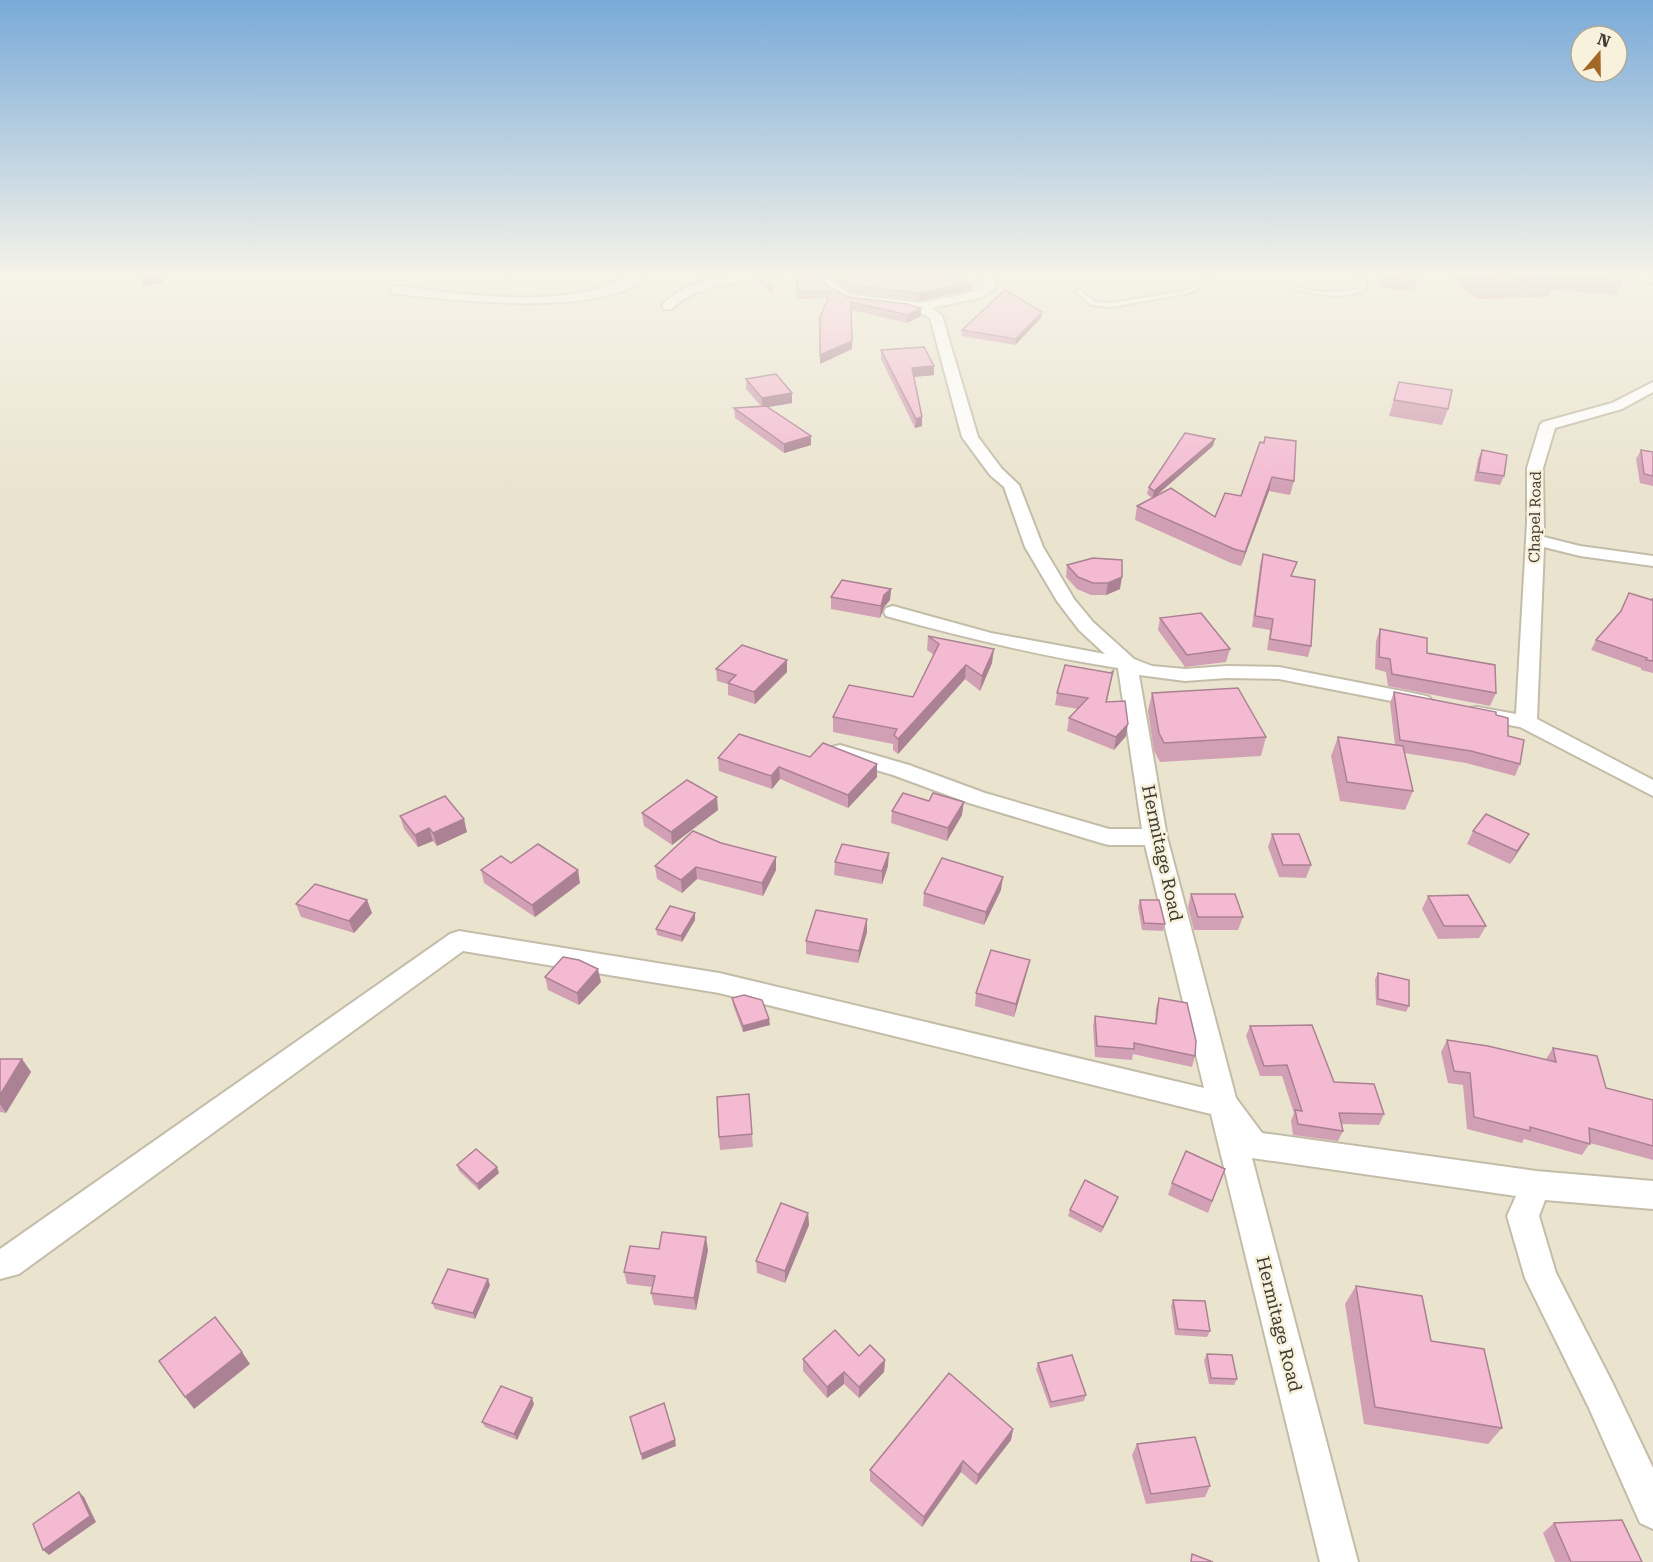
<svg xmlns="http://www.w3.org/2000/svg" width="1653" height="1562" viewBox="0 0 1653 1562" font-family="'Roboto Serif',serif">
<rect width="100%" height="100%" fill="#eae4cf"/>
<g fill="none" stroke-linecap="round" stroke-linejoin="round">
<g stroke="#c3bca8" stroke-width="4">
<g id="service">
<path d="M1213,272L1218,273L1210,283L1189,293L1111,307L1091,305L1075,291L1080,290L1095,302L1111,303L1185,291L1206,281Z"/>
<path d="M1359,272H1365L1366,289C1342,302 1311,293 1286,287L1283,284L1286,282C1304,293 1340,295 1360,288Z"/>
<path d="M1604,272H1614L1653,279V283Z"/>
</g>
</g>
<g stroke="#c3bca8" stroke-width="4">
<g id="minor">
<path d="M640,272H654C608,320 457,300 396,294L390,290L396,286C475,295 566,312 640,272Z"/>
<path d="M760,272H783L777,276C744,283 697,283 672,309H664L662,306C682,279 729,277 760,272Z"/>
<path d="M811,272H824L849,294L919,303L957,296L975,291L984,286L979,272H991L995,278L996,287L983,297L932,308L942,316L978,437L1002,469L1019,485L1043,547L1074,599L1093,622L1134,659L1152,666L1185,669L1227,666L1279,667L1422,695L1429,697L1432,701L1429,705L1422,707L1279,679L1227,678L1185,681L1139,675L1167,837L1236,1098L1262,1133L1536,1171L1653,1181V1209L1545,1200L1539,1216L1556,1273L1613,1384L1653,1468V1529L1640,1523L1589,1408L1525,1278L1507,1216L1516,1196L1252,1158L1358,1562H1320L1211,1114L719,993L463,951L19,1274L0,1279V1249L450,934L459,931L719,973L1204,1088L1145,845H1109L1101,843L969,803L893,775L832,757L829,752L832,747L840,745L909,765L985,793L1109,829H1142L1118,668C1039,656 963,637 886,616L884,612L886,608L893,606L991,633L1105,654L1079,630L1057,601L1025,547L1004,487L990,475L962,437L930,318C900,300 867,313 838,298C828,293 818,281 811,272Z"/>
<path d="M1653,382V392L1622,409L1555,428L1543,468L1544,537L1580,546L1653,556V566L1580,556L1544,547L1537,719L1653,780V796L1520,727L1470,718L1466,713L1470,708L1477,707L1516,714L1527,523V468L1540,425L1543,422L1612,403Z"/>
</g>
</g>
<use href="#service" fill="#fff" fill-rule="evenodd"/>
<use href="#minor" fill="#fff" fill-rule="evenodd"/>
</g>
<g fill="#d2a0b5">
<path d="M797,272L848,297L921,308V316L907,323L851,310L852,349L820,364L828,298L797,299Z"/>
<path d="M827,272H940L971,290L919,301L850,292Z"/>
<path d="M1380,272H1417L1418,277L1414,291L1381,288Z"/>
<path d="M1441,272H1622L1625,276L1617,295L1551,290L1548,297L1477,299Z"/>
<path d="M755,277L773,289V294L756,282Z"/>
<path d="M1042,312L1041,318L1015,345L962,336V330Z"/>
<path d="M881,350L934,375L914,377L922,417V426L915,428L881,359Z"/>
<path d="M746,379L792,393V403L768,407L811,436V445L784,453L735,418L734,408L761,406L746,389Z"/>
<path d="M1399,382L1448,409L1442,425L1389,416Z"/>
<path d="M1265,437L1294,481L1290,495L1269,491L1241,566L1231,563L1135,520L1137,506L1152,498L1147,494L1149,487L1213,446L1154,498L1215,517L1241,496L1263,443Z"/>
<path d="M1482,450L1504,476L1500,485L1474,481L1478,459Z"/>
<path d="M1641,450L1653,452V486L1640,483L1636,459Z"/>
<path d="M1263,554L1292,576L1311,646L1308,657L1267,650L1270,630L1252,627L1260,565Z"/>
<path d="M1067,565L1120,589L1106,595H1091L1077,589L1066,577Z"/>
<path d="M891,589L890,600L884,607L880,618L831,609V597Z"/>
<path d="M1653,598V673L1641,670V668L1591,650L1596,640L1652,600Z"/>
<path d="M1160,618L1230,649L1226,662L1185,667L1158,630Z"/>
<path d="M1380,629L1427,653L1496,693L1490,706L1388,686L1386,672L1375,669L1376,641Z"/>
<path d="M928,636L992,663L980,691L965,679L898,754L893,750V744L833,732V717L913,697L934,655L927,650Z"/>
<path d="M716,669L787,672L755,704L728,695V684L717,681Z"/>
<path d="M1113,671L1107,702L1126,736L1114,750L1067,731L1069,718L1078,709L1055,705L1057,693L1111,673Z"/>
<path d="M1394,692L1496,715L1508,736L1520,764L1515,776L1466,763L1404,753L1413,791L1405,810L1340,801L1331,756L1338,737L1395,745L1390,703Z"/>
<path d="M1152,693L1266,737L1261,756L1160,762L1154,751L1148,711Z"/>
<path d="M810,757L877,764V777L848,808L780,779L772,789L719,771L718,758Z"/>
<path d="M718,810L672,845L644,826L642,813Z"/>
<path d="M892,811L962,815L947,841L891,823Z"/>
<path d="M400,816L467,832L437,846L433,841L418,847L404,829Z"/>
<path d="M1473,831L1529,834L1522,846L1510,864L1467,844Z"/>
<path d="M1272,834L1311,865L1306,878L1279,877L1268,847Z"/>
<path d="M835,862L888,866L882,884L834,875Z"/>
<path d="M511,863L580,883L535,917L484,883L481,870Z"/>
<path d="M655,866L776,870L763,896L697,879L682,893L657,879Z"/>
<path d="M1001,890L984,925L923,906L924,893Z"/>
<path d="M1191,894L1243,917L1238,930H1194L1188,907Z"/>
<path d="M1428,896L1486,926L1479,938L1438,939L1422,909Z"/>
<path d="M367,900L372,913L354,933L301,917L296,904Z"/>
<path d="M1140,900L1165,924L1163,931L1142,930L1138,907Z"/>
<path d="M695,913V920L682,942L657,935L656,929Z"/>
<path d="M867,932L858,963L806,954V941Z"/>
<path d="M1030,960L1027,972L1014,1017L975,1006L976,993Z"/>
<path d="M1378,973L1409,1006L1406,1012L1376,1005L1375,979Z"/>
<path d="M545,977L601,982L579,1005L548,990Z"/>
<path d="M732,998L770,1025L743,1032L733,1005Z"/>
<path d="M1159,998L1195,1056L1192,1067L1133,1054L1132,1060L1095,1057L1093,1026L1095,1016L1155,1023L1156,1008Z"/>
<path d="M1250,1026L1384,1114L1379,1125L1341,1124L1343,1131L1338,1141L1293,1135L1291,1121L1294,1113L1282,1076H1260L1246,1036Z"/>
<path d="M1447,1040L1546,1059L1553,1048L1606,1088L1653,1100V1160L1590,1143L1582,1155L1524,1139L1522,1143L1467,1129L1463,1085L1448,1083L1441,1052Z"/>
<path d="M0,1059H22L31,1072L6,1113L0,1112Z"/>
<path d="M749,1094L753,1147L720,1150L719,1137Z"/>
<path d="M457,1165L499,1173L479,1190L459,1171Z"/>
<path d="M1225,1169L1208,1213L1168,1195L1172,1183Z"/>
<path d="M1116,1203L1101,1233L1068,1216L1070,1210Z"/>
<path d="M808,1213L809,1225L785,1283L757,1273L756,1261Z"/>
<path d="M659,1249L708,1250L696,1310L654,1305L651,1293L653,1287L627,1284L624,1272Z"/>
<path d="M490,1285L475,1319L435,1309L432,1303Z"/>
<path d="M1356,1286L1431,1341L1502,1428L1488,1444L1364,1424L1345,1304Z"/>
<path d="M1173,1300L1210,1331L1207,1337L1175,1335L1171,1306Z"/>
<path d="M1207,1354L1237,1379L1234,1385L1209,1384L1204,1360Z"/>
<path d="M859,1356L885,1360L884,1372L859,1398L844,1384L827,1398L803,1371V1359Z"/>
<path d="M1038,1363L1086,1395L1084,1401L1050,1408L1036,1369Z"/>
<path d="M534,1404L517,1440L485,1427L482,1422Z"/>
<path d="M1013,1429L1011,1440L976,1485L961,1472L922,1527L870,1481V1470Z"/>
<path d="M1137,1444L1210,1486L1205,1497L1146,1504L1132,1455Z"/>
<path d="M1554,1523L1642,1562H1555L1543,1533Z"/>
</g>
<g fill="#ab8293">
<path d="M162,272H164L163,283L143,286L141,281Z"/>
<path d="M971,283V290L919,301V293Z"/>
<path d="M921,308V316L907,323L908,315Z"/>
<path d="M1042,312L1041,318L1015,345L1016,339Z"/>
<path d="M852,341V349L820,364V355Z"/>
<path d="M934,366V375L912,377V368Z"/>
<path d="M792,393V403L762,408V398Z"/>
<path d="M922,417V426L915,428L916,419Z"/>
<path d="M811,436V445L784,453V444Z"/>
<path d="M1215,439L1213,446L1152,499L1154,491Z"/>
<path d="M1272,477L1269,491L1241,566L1245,552Z"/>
<path d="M1122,577L1120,589L1106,595L1108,583Z"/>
<path d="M891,589L890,600L884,607L880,618L881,606L884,595Z"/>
<path d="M994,649L992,663L980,691L982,676Z"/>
<path d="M787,660V672L755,704L754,692Z"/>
<path d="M966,665L965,679L898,754V739Z"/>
<path d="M1128,724L1126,736L1114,750L1116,737Z"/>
<path d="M877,764V777L848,808V795Z"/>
<path d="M779,767L780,779L772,789L771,776Z"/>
<path d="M717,797L718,810L672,845L671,832Z"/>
<path d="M964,802L962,815L947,841L948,828Z"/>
<path d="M464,819L467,832L437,846L433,833Z"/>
<path d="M429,828L433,841L418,847L415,835Z"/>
<path d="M1529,834L1522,846L1510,864L1517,851Z"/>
<path d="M889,853L888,866L882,884V871Z"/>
<path d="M776,857V870L763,896L762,883Z"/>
<path d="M696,867L697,879L682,893L681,880Z"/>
<path d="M578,870L580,883L535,917L532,905Z"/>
<path d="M1003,877L1001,890L984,925L986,912Z"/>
<path d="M367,900L372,913L354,933L349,921Z"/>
<path d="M695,913V920L682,942L681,936Z"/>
<path d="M867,919V932L858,963L859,951Z"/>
<path d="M1030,960L1027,972L1014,1017L1016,1004Z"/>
<path d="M598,969L601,982L579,1005L577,993Z"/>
<path d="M769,1019L770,1025L743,1032V1026Z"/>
<path d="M22,1059L31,1072L6,1113L0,1104V1095Z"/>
<path d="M497,1167L499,1173L479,1190L477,1184Z"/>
<path d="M1118,1197L1116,1203L1101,1233L1103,1227Z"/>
<path d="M808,1213L809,1225L785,1283V1271Z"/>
<path d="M706,1237L708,1250L696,1310L694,1298Z"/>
<path d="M488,1279L490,1285L475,1319L473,1313Z"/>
<path d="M242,1352L250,1364L194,1409L185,1397Z"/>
<path d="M885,1360L884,1372L859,1398V1387Z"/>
<path d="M844,1372V1384L827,1398V1387Z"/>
<path d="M532,1398L534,1404L517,1440L514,1434Z"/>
<path d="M1013,1429L1011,1440L976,1485L978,1475Z"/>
<path d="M675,1440L676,1446L642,1460L641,1454Z"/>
<path d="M963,1461L961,1472L922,1527L924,1517Z"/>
<path d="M79,1492L84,1497L96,1522L49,1555L43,1550Z"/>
</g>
<g fill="#f4bad2" stroke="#ab8293" stroke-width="1.5">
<path d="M143,272H162L161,279L141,281Z"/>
<path d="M797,272H815L829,287L848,297L907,304L921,308L908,315L851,302L852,341L820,355V317L831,291H797Z"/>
<path d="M835,272H938L971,283L919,293L850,285Z"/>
<path d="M1385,272H1417L1418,277L1385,274Z"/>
<path d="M1473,272H1552L1555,277L1483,279Z"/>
<path d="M1573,272H1622L1625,276Z"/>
<path d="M768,275L773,289L755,277Z"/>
<path d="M1005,290L1042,312L1016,339L962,330Z"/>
<path d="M924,347L934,366L912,368L922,417L916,419L881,350Z"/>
<path d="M776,374L792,393L762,398L746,379Z"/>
<path d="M1399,382L1452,390L1448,409L1394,400Z"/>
<path d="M766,406L811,436L784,444L734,408Z"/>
<path d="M1185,433L1215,439L1154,491L1149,487Z"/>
<path d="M1265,437L1296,441L1294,481L1272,477L1245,552L1234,549L1137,506L1171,488L1215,517L1225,493L1241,496L1260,442L1264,443Z"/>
<path d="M1482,450L1507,455L1504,476L1478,472Z"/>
<path d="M1641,450L1653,452V476L1644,474Z"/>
<path d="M1263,554L1297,562L1291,576L1315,580L1311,646L1270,639L1273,619L1255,616Z"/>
<path d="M1093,558L1122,560V577L1108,583H1093L1078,577L1067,565Z"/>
<path d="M842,580L891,589L884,595L881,606L831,597Z"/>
<path d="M1629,593L1652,600L1653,598V661L1646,660L1647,658L1596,640L1621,611Z"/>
<path d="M1201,613L1230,649L1187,655L1160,618Z"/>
<path d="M1380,629L1427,638V653L1495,665L1496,693L1392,674L1390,659L1379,657Z"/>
<path d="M928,636L994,649L982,676L966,665L898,739L894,735L897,729L833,717L849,685L913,697L939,644Z"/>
<path d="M742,645L787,660L754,692L728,683L736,675L716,669Z"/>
<path d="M1065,665L1111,673L1113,671L1106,702L1125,701L1128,724L1116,737L1069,718L1088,698L1057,693Z"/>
<path d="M1238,688L1266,737L1164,743L1159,733L1152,693Z"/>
<path d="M1394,692L1496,712V715L1508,718V736L1524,740L1520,764L1471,751L1400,740Z"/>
<path d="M739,734L810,757L823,743L877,764L848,795L779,767L771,776L718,758Z"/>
<path d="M1338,737L1403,746L1413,791L1347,782Z"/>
<path d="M687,780L717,797L671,832L642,813Z"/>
<path d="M903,793L929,801L933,793L964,802L948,828L892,811Z"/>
<path d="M445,796L464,819L433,833L429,828L415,835L400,816Z"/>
<path d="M1486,814L1529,834L1517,851L1473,831Z"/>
<path d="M693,831L721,843L776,857L762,883L696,867L681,880L655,866Z"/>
<path d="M1272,834H1299L1311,865H1283Z"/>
<path d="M538,844L578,870L532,905L481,870L501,856L511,863Z"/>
<path d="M842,844L889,853L882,871L835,862Z"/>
<path d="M942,858L1003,877L986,912L924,893Z"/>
<path d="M315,884L367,900L349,921L296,904Z"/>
<path d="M1191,894H1235L1243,917H1198Z"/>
<path d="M1468,895L1486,926H1444L1428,896Z"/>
<path d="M1140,900H1159L1165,924L1144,923Z"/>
<path d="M670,906L695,913L681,936L656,929Z"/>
<path d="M816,910L867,919L859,951L806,941Z"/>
<path d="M991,950L1030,960L1016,1004L976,993Z"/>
<path d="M563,957L579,960L598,969L577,993L545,977Z"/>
<path d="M1378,973L1409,980V1006L1378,999Z"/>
<path d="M744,995L762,1000L769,1019L743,1026L732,998Z"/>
<path d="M1159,998L1187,1003L1196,1041L1195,1056L1134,1043V1049L1097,1046L1095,1016L1156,1024Z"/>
<path d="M1312,1025L1334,1082L1374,1084L1384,1114L1339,1113L1343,1131L1298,1124L1295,1110L1302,1111L1287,1065L1264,1066L1250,1026Z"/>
<path d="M1447,1040L1488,1046L1556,1062L1553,1048L1597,1056L1606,1088L1653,1100V1146L1589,1128L1590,1144L1530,1127V1131L1474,1117L1470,1073L1454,1071Z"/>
<path d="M0,1059H22L0,1095Z"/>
<path d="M749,1094L752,1134L719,1137L717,1097Z"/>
<path d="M476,1149L497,1167L477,1184L457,1165Z"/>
<path d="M1186,1151L1225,1169L1212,1201L1172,1183Z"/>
<path d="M1085,1180L1118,1197L1103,1227L1070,1210Z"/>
<path d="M781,1203L808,1213L785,1271L756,1261Z"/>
<path d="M662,1232L706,1237L694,1298L651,1293L655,1276L624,1272L630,1246L659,1249Z"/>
<path d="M448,1269L488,1279L473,1313L432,1303Z"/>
<path d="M1356,1286L1422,1296L1431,1341L1484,1349L1502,1428L1375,1407Z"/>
<path d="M1173,1300L1205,1301L1210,1331L1178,1329Z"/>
<path d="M215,1317L242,1352L185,1397L159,1361Z"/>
<path d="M835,1330L859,1356L870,1345L885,1360L859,1387L844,1372L827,1387L803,1359Z"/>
<path d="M1207,1354L1232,1355L1237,1379L1211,1378Z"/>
<path d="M1072,1355L1086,1395L1051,1402L1038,1363Z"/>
<path d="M949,1373L1013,1429L978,1475L963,1461L924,1517L870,1470Z"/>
<path d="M501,1386L532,1398L514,1434L482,1422Z"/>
<path d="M664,1403L675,1440L641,1454L630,1417Z"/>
<path d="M1195,1437L1210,1486L1151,1494L1137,1444Z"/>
<path d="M79,1492L90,1516L43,1550L33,1524Z"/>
<path d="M1622,1520L1642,1562H1571L1554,1523Z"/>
<path d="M1192,1554L1213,1562H1191Z"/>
</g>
<linearGradient id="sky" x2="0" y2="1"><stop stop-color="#79aad8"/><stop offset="0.56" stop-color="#f6f3e9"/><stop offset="1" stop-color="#f6f3e9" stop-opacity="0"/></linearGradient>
<rect width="1653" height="490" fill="url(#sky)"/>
<g text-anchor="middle" stroke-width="5" stroke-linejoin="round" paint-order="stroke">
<g font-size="15" fill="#3f3c34" stroke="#f8f1dc">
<text transform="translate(1535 517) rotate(-89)" y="5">Chapel Road</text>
</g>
<g font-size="18" fill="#3f3c34" stroke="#f8f1dc">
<text transform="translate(1162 853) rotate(78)" y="6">Hermitage Road</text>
<text transform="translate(1279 1324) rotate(76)" y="6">Hermitage Road</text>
</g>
</g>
<g transform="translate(1599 54) rotate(20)"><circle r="28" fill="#f8f1dc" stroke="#aea999" stroke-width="1.5"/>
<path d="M0-4.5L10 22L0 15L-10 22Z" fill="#a36828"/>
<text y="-9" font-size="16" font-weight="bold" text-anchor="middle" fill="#3f3c34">N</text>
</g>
</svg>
